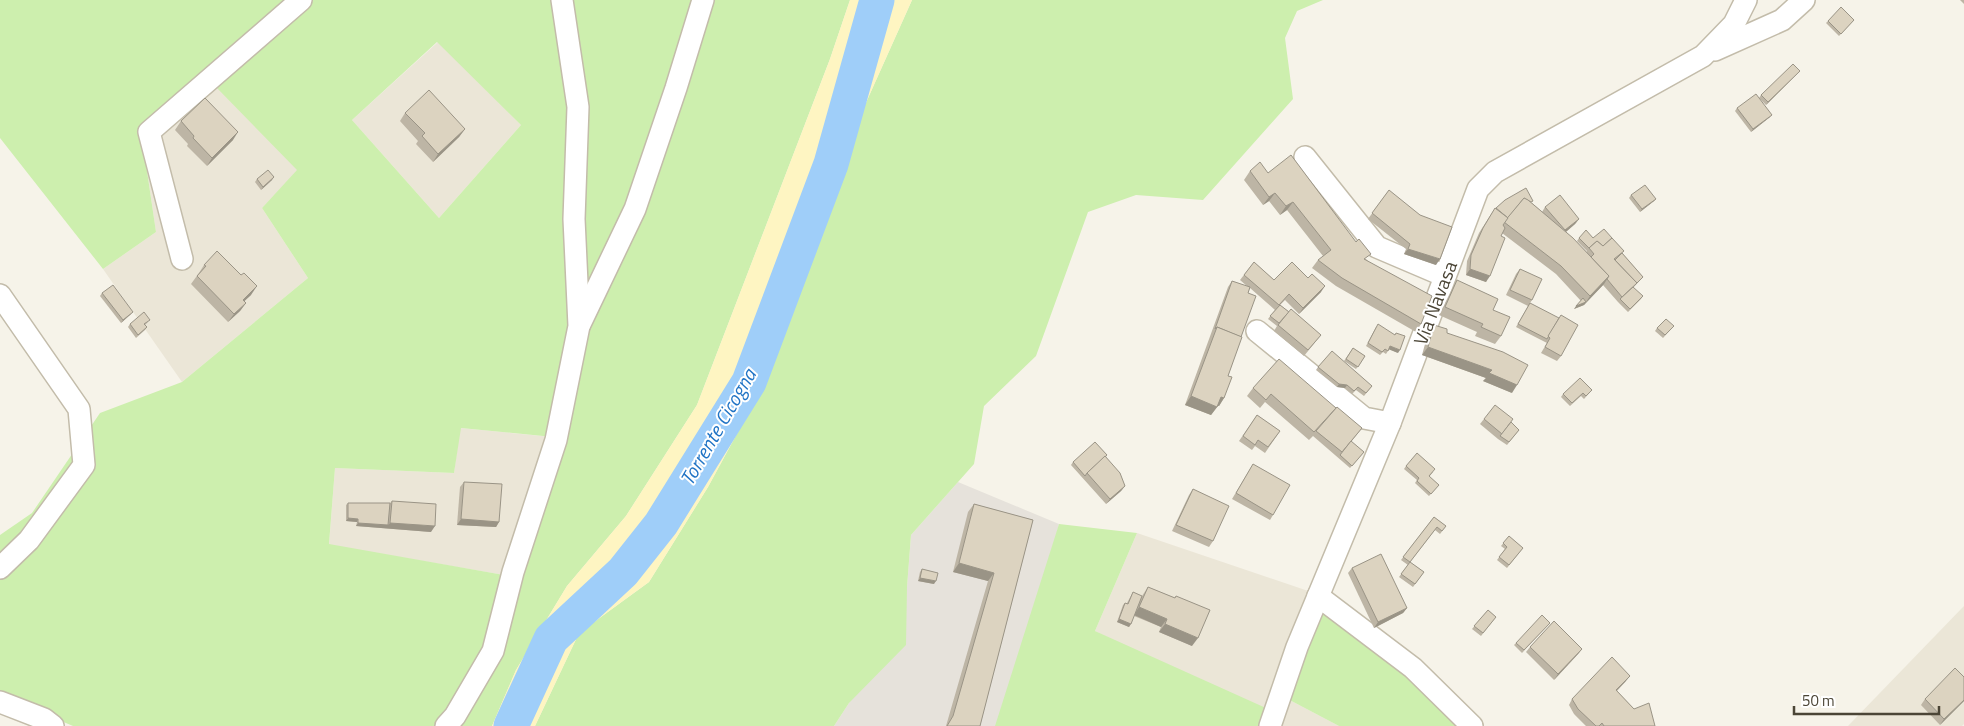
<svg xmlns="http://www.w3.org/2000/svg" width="1964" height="726" viewBox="0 0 1964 726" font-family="'Titillium Web',sans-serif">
<rect width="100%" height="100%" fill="#f6f3e9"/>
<g fill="#ebe6d7">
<path d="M438,42L521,125L439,218L352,120Z"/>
<path d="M216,86L298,170L262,208L308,278L182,382L103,269L156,232L143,144Z"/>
<path d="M460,428L563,438L504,575L329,545L335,468L454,473Z"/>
<path d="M1137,533L1323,596L1282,696L1339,726H1273L1095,631Z"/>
<path d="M1964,606V724L1962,726H1848Z"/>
</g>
<path fill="#e6e2db" d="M958,482L1059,524L1009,726H834L849,703L907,587L911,535Z"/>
<g fill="#cdefae" fill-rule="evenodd">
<path d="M0,0H850L830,59L697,405L626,516L567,586L516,670L492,726H73L0,695V535L32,513L100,413L182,382L308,278L262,208L297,170L216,87L143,144L156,232L103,269L0,138ZM437,42L521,125L439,218L352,120ZM461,428L563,438L504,575L329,544L335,468L454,473Z"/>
<path d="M912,0H1323L1297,11L1285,38L1293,99L1203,200L1136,195L1088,212L1036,356L984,406L974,464L911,535L907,587L906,645L849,703L834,726H535L579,633L649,582L708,487L766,380L860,116Z"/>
<path d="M1059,524L1137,533L1095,631L1277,713L1273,726H995Z"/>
<path d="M1323,596L1476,726H1339L1282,696Z"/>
</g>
<path fill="#fef5c2" d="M850,0H912L860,116L766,380L708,487L649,582L579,633L535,726H492L516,670L567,586L626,516L697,405L830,59Z"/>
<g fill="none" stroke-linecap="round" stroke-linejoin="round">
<path stroke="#9fcef9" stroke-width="35" d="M511,726L551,639L623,572L661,524L749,382L831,164L877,0"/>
<g stroke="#c3bcaa" stroke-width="24">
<g id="minor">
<path d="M1715,50L1782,20L1804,0"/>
<path d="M1305,157L1377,247L1445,276"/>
<path d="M182,259L149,132L301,0"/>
<path d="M0,295L79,409L84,465L29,540L0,568"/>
<path d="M580,324L635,209L676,88L703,0"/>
<path d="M1257,331L1364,418L1390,423"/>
<path d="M1318,596L1413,668L1472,726"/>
<path d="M0,702L44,719L53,726"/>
<path d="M446,726L455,716L493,651L513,572L556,440L579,326L574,219L578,107L562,0"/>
<path d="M1270,726L1297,647L1390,423L1478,189L1495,172L1703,56L1734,24L1746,0"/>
</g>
</g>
<use href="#minor" stroke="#fff" stroke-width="21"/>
</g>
<g fill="#bdb5a5">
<path d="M1960,0H1964V4Z"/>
<path d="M1854,20L1839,36L1826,23L1828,21Z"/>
<path d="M1800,71L1766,105L1759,98L1761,95Z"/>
<path d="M1737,108L1770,117L1751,132L1735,111Z"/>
<path d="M405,113L465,129L459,137L433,162L416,144L418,141L400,121Z"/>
<path d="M181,121L233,140L207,166L187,146L188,144L175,130Z"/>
<path d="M1250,171L1268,173L1367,260L1421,324L1416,332L1336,286L1312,268L1318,260L1323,256L1287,210L1280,215L1269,201L1263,205L1244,180Z"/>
<path d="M257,179L272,180L261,190L255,182Z"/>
<path d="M1389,190L1436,265L1404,254L1406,249L1368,219Z"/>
<path d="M1631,195L1656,199L1654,201L1640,212L1629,198Z"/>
<path d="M1532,203L1542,212L1545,207L1579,219L1575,224L1566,232L1587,252V251L1577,241L1579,238H1593L1624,251L1622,253L1643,277L1633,288L1643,296L1641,299L1628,312L1618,302L1603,285L1584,305L1574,309L1581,301L1556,274L1502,233L1486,282L1466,275L1467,261L1479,233L1495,208Z"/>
<path d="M1254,262L1274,280L1321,292L1299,314L1285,300L1280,305L1321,335L1304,356L1274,331L1277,326L1268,319L1275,310L1250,288L1248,293L1241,337L1228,376L1224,398L1219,406H1218L1211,415L1185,405L1228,287L1232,281L1248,287L1240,280Z"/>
<path d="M204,265L251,295L244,301L246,303L240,311L228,322L191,284L199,273Z"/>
<path d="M1520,269L1532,300L1530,303L1561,356L1557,361L1541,353L1547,343L1516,327L1528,306L1506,295L1516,274Z"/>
<path d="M1457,280L1493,310L1501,336L1495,344L1475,336L1477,332L1439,315L1452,289Z"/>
<path d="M102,293L131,314L121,323L100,296Z"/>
<path d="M148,322L145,325L147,327L145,330L136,338L128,327L130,324Z"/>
<path d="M1434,325L1447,333L1512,393L1483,381L1486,378L1422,355L1428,333Z"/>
<path d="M1674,326L1663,338L1655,331L1657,328Z"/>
<path d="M1376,327L1398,353L1389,349L1386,354L1383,352L1380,355L1366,346Z"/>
<path d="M1353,348L1365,356L1356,369L1344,361Z"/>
<path d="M1318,367L1372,386L1364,396L1356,390L1352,394L1345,388L1337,387L1316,370Z"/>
<path d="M1253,388L1336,408L1362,428L1351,442L1364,452L1350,468L1313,436L1309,440L1265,402L1260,408L1247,396Z"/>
<path d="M1592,390L1584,399L1581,396L1570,406L1561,397L1563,394Z"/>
<path d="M1257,415L1280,431L1265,453L1255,446L1252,450L1239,441Z"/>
<path d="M1484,419L1511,422L1519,430L1507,445L1498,439L1480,424Z"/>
<path d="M1107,455L1106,457L1125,486L1121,491L1106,504L1071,465L1073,462Z"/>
<path d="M1253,464L1273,515L1270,520L1232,499Z"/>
<path d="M1406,466L1433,472L1429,477L1439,485L1429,496L1415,483L1417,480L1404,469Z"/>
<path d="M464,482L499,522L496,527L457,525L460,487Z"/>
<path d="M1193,489L1213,541L1209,547L1172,531L1189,495Z"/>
<path d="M392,501L431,532L356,526L357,522L346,521V505L348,503H390Z"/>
<path d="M974,504L1033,520L980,726H946L988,581L953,572L968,512Z"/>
<path d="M1434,517L1446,526L1440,534L1435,530L1410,562L1424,572L1413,587L1399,577L1408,565L1401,560Z"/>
<path d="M1509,536L1523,548L1507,568L1497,560L1505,549L1501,546Z"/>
<path d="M1352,568L1407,608L1403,613L1374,628L1348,573Z"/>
<path d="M922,569L934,584L918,581L920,572Z"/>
<path d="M1148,587L1175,598L1176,596L1192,646L1159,632L1161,627L1134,616L1129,627L1117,622L1123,605L1125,603H1127L1133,592L1142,596Z"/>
<path d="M1488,610L1496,617L1481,636L1472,629Z"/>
<path d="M1550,623L1522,653L1514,645L1516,643Z"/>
<path d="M1530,647L1582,649L1578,654L1554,680L1526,652Z"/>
<path d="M1964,677V701L1940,725L1921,705L1925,699Z"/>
<path d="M1626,681L1617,691L1634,709L1655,726H1586L1574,714L1569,705L1572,699Z"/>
</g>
<g fill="#9a9486">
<path d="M1800,71L1766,105L1768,102Z"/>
<path d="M1772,115L1770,117L1751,132L1753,129Z"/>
<path d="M465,129L459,137L433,162L438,154Z"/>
<path d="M238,132L233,140L207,166L212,158Z"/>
<path d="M274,177L272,180L261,190L263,187Z"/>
<path d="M1275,193L1269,201L1263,205L1269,197Z"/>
<path d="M1656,199L1654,201L1640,212L1642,209Z"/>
<path d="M1293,202L1287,210L1280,215L1286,206Z"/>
<path d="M1579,219L1575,224L1561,236L1565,230Z"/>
<path d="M1408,249L1440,259L1436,265L1404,254Z"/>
<path d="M1470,269L1490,276L1486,282L1466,275Z"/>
<path d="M1609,276L1604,284L1584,305L1574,309L1576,306L1586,302L1590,296Z"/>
<path d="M257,286L251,295L237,308L243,300Z"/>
<path d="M1325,286L1321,292L1299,314L1303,308Z"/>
<path d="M246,303L240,311L228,322L234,314Z"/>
<path d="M133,312L131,314L121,323L123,320Z"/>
<path d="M1390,346L1400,350L1398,353L1388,349Z"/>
<path d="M1428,347L1492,370L1517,385L1512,393L1483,381L1486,378L1422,355Z"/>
<path d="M1339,384L1347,385L1345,388L1337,387Z"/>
<path d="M1191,396L1217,407L1211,415L1185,405Z"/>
<path d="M1221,397L1224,398L1219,406L1216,405Z"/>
<path d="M1125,486L1121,491L1106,504L1110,499Z"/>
<path d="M348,518L358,519L357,522L346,521Z"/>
<path d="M461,519L499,522L496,527L457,525Z"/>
<path d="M358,523L388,525L390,523L435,526L431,532L356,526Z"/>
<path d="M959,563L994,573L988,581L953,572Z"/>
<path d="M920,578L936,581L934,584L918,581Z"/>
<path d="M1139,607L1167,619L1161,627L1134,615Z"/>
<path d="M1407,608L1403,613L1374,628L1378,622Z"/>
<path d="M1119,619L1131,624L1129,627L1117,622Z"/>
<path d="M1165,624L1198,638L1192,646L1159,632Z"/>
<path d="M1582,649L1578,654L1554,680L1558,674Z"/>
<path d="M1630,676L1626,681L1612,695L1616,690Z"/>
<path d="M1964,700V701L1940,725L1944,719Z"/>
</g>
<g fill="#dcd3c0" stroke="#9a9486">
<path d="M1841,7L1854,20L1841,34L1828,21Z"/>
<path d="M1793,64L1800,71L1768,102L1761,95Z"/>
<path d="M429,90L465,129L438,154L422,136L425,133L405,113Z"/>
<path d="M1756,94L1772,115L1753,129L1737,108Z"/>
<path d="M205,98L238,132L212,158L193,138L194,136L181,121Z"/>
<path d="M1291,155L1356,242L1359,239L1371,254L1364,259L1432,296L1421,324L1342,278L1318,260L1331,250L1293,202L1286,206L1275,193L1269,197L1250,171L1260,162L1268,173Z"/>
<path d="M268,170L274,177L263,187L257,179Z"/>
<path d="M1645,185L1656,199L1642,209L1631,195Z"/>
<path d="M1526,188L1533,201L1531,202L1524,198L1508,218L1496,208L1505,200Z"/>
<path d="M1389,190L1420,215L1452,227L1440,259L1408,249L1410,244L1372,213Z"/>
<path d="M1560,195L1579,219L1565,230L1545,207Z"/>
<path d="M1524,198L1528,200L1573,238L1609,276L1590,296L1561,266L1504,222Z"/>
<path d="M1495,208L1508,218L1503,225L1505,228L1501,236L1505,238L1490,276L1470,269L1471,255L1483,228Z"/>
<path d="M1604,229L1612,238L1603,246L1597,241L1589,248L1579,238L1586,230L1593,238Z"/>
<path d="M1612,238L1624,251L1614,259L1637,283L1622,297L1607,279L1609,276L1591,257L1594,254L1589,248L1597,241L1603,246Z"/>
<path d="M217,251L241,275L244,273L257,286L243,300L246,303L234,314L197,276L206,266L204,265Z"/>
<path d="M1622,253L1643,277L1635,285L1637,283L1615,260Z"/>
<path d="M1254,262L1274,280L1292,262L1308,278L1312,274L1325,286L1303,308L1289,294L1279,305L1244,275Z"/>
<path d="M1520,269L1542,279L1532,300L1510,290Z"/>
<path d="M1457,280L1498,299L1493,310L1510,317L1501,336L1481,327L1483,324L1445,307Z"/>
<path d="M1232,281L1250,287L1248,293L1256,296L1241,337L1217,327L1215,329Z"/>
<path d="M113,285L133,312L123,320L102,293Z"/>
<path d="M1633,287L1643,296L1630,309L1620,299Z"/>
<path d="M1583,298L1586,302L1576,306Z"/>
<path d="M1530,303L1559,318L1547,339L1518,324Z"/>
<path d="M1280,305L1289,312L1279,323L1270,316Z"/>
<path d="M1291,309L1321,335L1308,350L1278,325Z"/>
<path d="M144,312L150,320L144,324L147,327L138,335L130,324Z"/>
<path d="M1561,315L1578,325L1561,356L1545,347L1550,338L1548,336Z"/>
<path d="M1666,319L1674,326L1665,335L1657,328Z"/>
<path d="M1378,324L1395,335L1396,333L1405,336L1400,350L1390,346L1388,351L1385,349L1382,352L1368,343Z"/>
<path d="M1434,325L1447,329V333L1503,352L1528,365L1517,385L1489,373L1492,370L1428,347Z"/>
<path d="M1217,327L1242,337L1228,376L1232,377L1224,398L1221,397L1217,407L1191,396Z"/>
<path d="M1353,348L1365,356L1358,367L1346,359Z"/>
<path d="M1332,351L1372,386L1366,393L1358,387L1354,391L1347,385L1339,384L1318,367Z"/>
<path d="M1279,359L1336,408L1314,432L1271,394L1266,400L1253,388Z"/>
<path d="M1580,378L1592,390L1586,396L1583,393L1572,403L1563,394Z"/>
<path d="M1495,405L1513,419L1502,434L1484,419Z"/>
<path d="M1337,407L1362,428L1342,452L1316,431Z"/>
<path d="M1257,415L1280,431L1268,447L1258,440L1255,445L1243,436Z"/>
<path d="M1511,422L1519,430L1509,442L1500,436Z"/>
<path d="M1351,441L1364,452L1352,466L1340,455Z"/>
<path d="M1095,442L1107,455L1087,473L1085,476L1073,462Z"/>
<path d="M1417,453L1435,469L1429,476L1439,485L1431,494L1417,481L1419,478L1406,466Z"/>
<path d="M1105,456L1120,473L1125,486L1110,499L1087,473Z"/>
<path d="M1253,464L1290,485L1273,515L1236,493Z"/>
<path d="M464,482L502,484L499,522L461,519Z"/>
<path d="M1193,489L1229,506L1213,541L1176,525Z"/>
<path d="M392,501L436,504L435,526L390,523Z"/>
<path d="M348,503H390L388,525L358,523V519L348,518Z"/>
<path d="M974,504L1033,520L980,726H947L953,716L994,573L959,563Z"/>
<path d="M1434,517L1446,526L1442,531L1437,527L1410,562L1424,572L1415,584L1401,574L1410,562L1403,557Z"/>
<path d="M1509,536L1523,548L1509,565L1499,557L1507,547L1503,543Z"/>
<path d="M1381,554L1407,608L1378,622L1352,568Z"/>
<path d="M922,569L938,573L936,581L920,578Z"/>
<path d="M1148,587L1175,598L1176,596L1210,610L1198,638L1165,624L1167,619L1139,607Z"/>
<path d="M1133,592L1142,596L1131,624L1119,619L1125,603L1128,604Z"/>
<path d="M1488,610L1496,617L1483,633L1474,626Z"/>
<path d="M1542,615L1550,623L1524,650L1516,643Z"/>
<path d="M1554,621L1582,649L1558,674L1530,647Z"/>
<path d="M1612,657L1630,676L1616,690L1634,709L1649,703L1655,726H1604L1602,723L1599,726H1596L1578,709L1572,699Z"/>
<path d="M1955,668L1964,677V700L1944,719L1925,699Z"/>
</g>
<g text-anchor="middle" stroke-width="4" stroke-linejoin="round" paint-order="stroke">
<g font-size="19" fill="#4b4536" stroke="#fff">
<text transform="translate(1435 303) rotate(-69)" y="7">Via Navasa</text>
</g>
<g font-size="20" font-style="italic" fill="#2174c5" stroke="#fff">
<text transform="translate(718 427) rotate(-60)" y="7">Torrente Cicogna</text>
</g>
</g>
<path d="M1794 706v8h145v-8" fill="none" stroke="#4b4536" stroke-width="2.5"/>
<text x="1802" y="706" font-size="15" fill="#4b4536" stroke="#ffffff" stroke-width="4" paint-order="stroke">50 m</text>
</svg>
